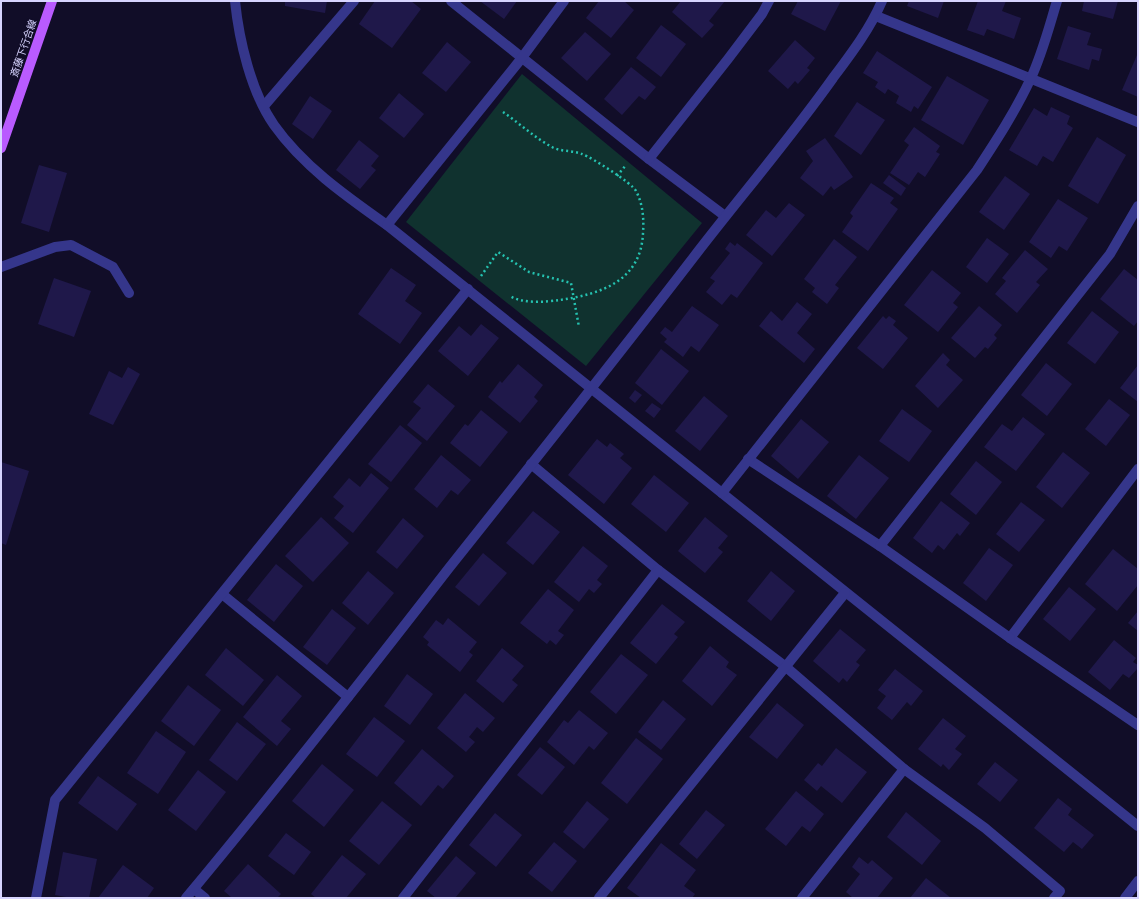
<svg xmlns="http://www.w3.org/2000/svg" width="1139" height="899" viewBox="0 0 1139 899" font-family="Mulish,'Noto Sans JP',sans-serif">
<rect width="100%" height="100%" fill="#110d28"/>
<path fill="#10322f" d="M522,74L702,223L586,366L406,222Z"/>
<g fill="#1f184a">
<path d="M285,1H327L325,13L285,6Z"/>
<path d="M375,1H411L421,9L392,48L359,24Z"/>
<path d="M480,1H517L504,19Z"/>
<path d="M599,1H624L634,10L611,38L586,18Z"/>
<path d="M681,1H725L709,21L714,25L702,38L672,12Z"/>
<path d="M798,1H841L825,31L791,14Z"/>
<path d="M909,1H944L938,18L907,6Z"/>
<path d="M978,1H1006L1002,11L1021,18L1014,39L987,29L984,36L967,30Z"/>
<path d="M1084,1H1118L1113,19L1082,11Z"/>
<path d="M661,25L686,44L661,77L636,58Z"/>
<path d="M1068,26L1091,33L1087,45L1102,49L1099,61L1092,59L1089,70L1057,59Z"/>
<path d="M585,32L611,54L587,81L561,58Z"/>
<path d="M795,40L815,58L807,68L810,70L798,84L795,81L788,89L768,71Z"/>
<path d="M447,42L471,62L446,92L422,73Z"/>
<path d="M877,51L932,87L918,109L914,106L911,112L896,103L899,96L888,89L885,94L875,87L878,82L863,73Z"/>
<path d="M1137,55H1138V97L1122,90Z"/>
<path d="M631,67L656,87L645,100L639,96L622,115L604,99Z"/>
<path d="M947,76L989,100L963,145L921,120Z"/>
<path d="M399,93L424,114L404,138L379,118Z"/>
<path d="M310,96L332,111L313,139L292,124Z"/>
<path d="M857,102L885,120L861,155L834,136Z"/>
<path d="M1051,107L1070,116L1067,124L1073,128L1053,162L1043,156L1037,166L1009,150L1034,108L1047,116Z"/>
<path d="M914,127L940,146L936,152L940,154L925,177L918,172L909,185L890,173L909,145L904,141Z"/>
<path d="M1097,137L1126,155L1098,204L1068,186Z"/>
<path d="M825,138L853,177L834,190L831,186L823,196L800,178L813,161L806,151Z"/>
<path d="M359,140L379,156L371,166L376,170L360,189L336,170Z"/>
<path d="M39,165L67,173L49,232L21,223Z"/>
<path d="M889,175L906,188L901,196L883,183Z"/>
<path d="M1005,176L1030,194L1004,230L979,212Z"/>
<path d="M871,183L894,198L890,203L898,209L868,251L842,232L853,216L850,213Z"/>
<path d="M1058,199L1088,218L1067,251L1059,246L1051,258L1029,242Z"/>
<path d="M789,203L805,215L772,256L746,235L766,210L776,218Z"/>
<path d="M987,238L1009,254L987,283L966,267Z"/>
<path d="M834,239L857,257L835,285L839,288L827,304L812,292L815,288L804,279Z"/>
<path d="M730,242L735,246L737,243L763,263L737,298L731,294L722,305L706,292L715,281L710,278L730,253L725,249Z"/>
<path d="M1025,250L1048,269L1036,282L1040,285L1017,313L995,294L1006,281L1002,278Z"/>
<path d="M391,268L416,285L405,301L422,313L400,344L358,314Z"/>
<path d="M1124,269L1138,280V321L1134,326L1100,299Z"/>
<path d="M932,270L961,293L953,303L958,307L938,332L904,305Z"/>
<path d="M54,278L91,291L74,337L38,324Z"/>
<path d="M797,302L812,314L797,333L815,349L804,363L759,326L771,311L782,321Z"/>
<path d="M692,306L719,325L699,352L691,346L683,357L664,342L667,339L660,333L665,327L672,332Z"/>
<path d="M979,306L1002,325L994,335L997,338L988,349L985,347L975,358L951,338Z"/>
<path d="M1092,311L1119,332L1095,364L1067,343Z"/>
<path d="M883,316L886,319L889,316L896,321L893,325L908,338L883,369L857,348Z"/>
<path d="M481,324L499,338L468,376L438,351L459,326L471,336Z"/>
<path d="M661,349L689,371L662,405L635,383Z"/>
<path d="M943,353L950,360L946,365L963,380L938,408L915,386Z"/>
<path d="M1046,363L1072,384L1047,416L1021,395Z"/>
<path d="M518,364L543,385L534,397L538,401L520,423L488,397L500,381L502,383Z"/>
<path d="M1138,365V402L1120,388Z"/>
<path d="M128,367L140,374L113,425L89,414L109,371L122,378Z"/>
<path d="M428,384L455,406L427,441L407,425L421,408L413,402Z"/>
<path d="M635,390L642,395L635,403L629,398Z"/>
<path d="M704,396L728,416L700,451L675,431Z"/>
<path d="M1109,399L1130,415L1106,446L1085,429Z"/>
<path d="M652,403L661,409L654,418L645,411Z"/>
<path d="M902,409L932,431L909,462L879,441Z"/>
<path d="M481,410L508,432L480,467L450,443L465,424L468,426Z"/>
<path d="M1023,417L1045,434L1016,471L984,447L1002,424L1012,431Z"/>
<path d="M801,419L829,442L798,479L771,456Z"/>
<path d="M400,425L422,443L391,482L368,464Z"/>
<path d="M597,439L607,447L610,443L624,454L620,458L632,468L604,504L568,475Z"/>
<path d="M1063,452L1090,473L1062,508L1036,487Z"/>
<path d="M441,455L471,480L458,495L451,490L437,508L414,489Z"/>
<path d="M859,455L889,478L856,519L827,496Z"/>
<path d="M976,461L1002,482L976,515L950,494Z"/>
<path d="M1,462L29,471L6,545L1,543Z"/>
<path d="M371,473L389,488L353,533L334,518L344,506L333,497L349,478L360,487Z"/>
<path d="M654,475L689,503L666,532L631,504Z"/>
<path d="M941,501L970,523L960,536L957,533L944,550L938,545L932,553L913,538Z"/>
<path d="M1021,502L1045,520L1019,552L996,534Z"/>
<path d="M533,511L560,532L533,565L506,543Z"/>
<path d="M321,517L349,543L313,582L285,556Z"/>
<path d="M705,517L728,536L718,548L723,552L705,573L678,551Z"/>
<path d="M403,518L424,536L397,569L376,552Z"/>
<path d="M583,546L608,566L597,580L602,584L594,593L589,589L579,602L554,582Z"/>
<path d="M989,548L1013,565L986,601L963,583Z"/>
<path d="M1113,549L1138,569V585L1117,611L1085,584Z"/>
<path d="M483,553L507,573L479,606L455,587Z"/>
<path d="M276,564L303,586L274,622L247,600Z"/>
<path d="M368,571L394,593L368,625L342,603Z"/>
<path d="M771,571L795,591L771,621L747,601Z"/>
<path d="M1069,587L1096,609L1070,641L1043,619Z"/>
<path d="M548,589L574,610L558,631L564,635L556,645L550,640L547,644L520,623Z"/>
<path d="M662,604L685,622L674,634L678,637L656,664L630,643Z"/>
<path d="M332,609L356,628L327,665L303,647Z"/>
<path d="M1138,611V631L1128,623Z"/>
<path d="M448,618L477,642L469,652L473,655L460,672L427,645L429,642L423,637L436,620L443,625Z"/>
<path d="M840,629L866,650L856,662L860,665L847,682L843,678L839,683L813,661Z"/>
<path d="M1114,640L1136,658L1133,662L1138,665V668L1129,678L1123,674L1110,690L1088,672Z"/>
<path d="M710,646L729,662L726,667L737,675L712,706L682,681Z"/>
<path d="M226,648L264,680L243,706L205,675Z"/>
<path d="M502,648L524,666L512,680L518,685L503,703L476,681Z"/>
<path d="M621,654L648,675L616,714L590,692Z"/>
<path d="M895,669L923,691L911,706L907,702L892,720L877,708L886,696L878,690Z"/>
<path d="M407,674L433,694L410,725L384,706Z"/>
<path d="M277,675L302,696L281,721L291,729L277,746L243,717Z"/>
<path d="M188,685L221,710L194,746L161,721Z"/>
<path d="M465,693L495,718L483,732L477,727L469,737L475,742L466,752L437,728Z"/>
<path d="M663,700L686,719L661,750L638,732Z"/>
<path d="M777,703L804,725L777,759L749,737Z"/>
<path d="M579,710L608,733L594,750L589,746L574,765L547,742L564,720L568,723Z"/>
<path d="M374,717L405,741L377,777L346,754Z"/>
<path d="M943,718L966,736L955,749L962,754L949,770L943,764L941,767L918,749Z"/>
<path d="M237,722L266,744L237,781L209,760Z"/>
<path d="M156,731L186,752L158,794L127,773Z"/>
<path d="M636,738L663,759L627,804L601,783Z"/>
<path d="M540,747L565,767L542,795L517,775Z"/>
<path d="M836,748L867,772L842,803L821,786L817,791L804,780L818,763L822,766Z"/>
<path d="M422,749L454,776L443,789L438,785L421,806L394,783Z"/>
<path d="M995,762L1018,780L1000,802L977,784Z"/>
<path d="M322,764L354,790L324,827L292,801Z"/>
<path d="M198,770L226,792L196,831L168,810Z"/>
<path d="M98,776L137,804L117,831L78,803Z"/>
<path d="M796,791L824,814L810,832L802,826L786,846L765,829Z"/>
<path d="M1058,798L1072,809L1068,815L1094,835L1082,849L1073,842L1064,852L1034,828Z"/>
<path d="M382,801L412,825L379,865L349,841Z"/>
<path d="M587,801L609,819L584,849L563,832Z"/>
<path d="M706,810L725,825L697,859L679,844Z"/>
<path d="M906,812L941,841L922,865L887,837Z"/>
<path d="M495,813L522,835L496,867L469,845Z"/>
<path d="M286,833L311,852L294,875L268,856Z"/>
<path d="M554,842L577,861L552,892L528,873Z"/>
<path d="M661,843L696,870L684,886L695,894L692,898H641L627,888Z"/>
<path d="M63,852L97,859L89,898H71L55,895Z"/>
<path d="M342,855L366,874L346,898H316L311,894Z"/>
<path d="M456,856L476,873L455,898H436L427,891Z"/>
<path d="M859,857L868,864L872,860L893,878L877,898H853L846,892L860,874L852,867Z"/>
<path d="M248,864L281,894L277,898H232L224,891Z"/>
<path d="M123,865L154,888L147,898H98Z"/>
<path d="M926,878L951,898H910Z"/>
</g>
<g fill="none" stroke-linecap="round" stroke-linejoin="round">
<g stroke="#25c2b0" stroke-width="2.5" stroke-dasharray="2 3" stroke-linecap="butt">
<path d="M503,112C519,123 535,138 552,147C561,152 572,150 582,154C591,157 632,183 636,191C643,204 644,219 643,233C641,281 601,294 560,300C545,302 523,304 510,296"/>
<path d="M617,176L626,165"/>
<path d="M481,276L498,252L529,272L571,283L579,327"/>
</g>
<g stroke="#35368b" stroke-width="10">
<path d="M235,1C239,40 251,92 274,125C303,166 346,196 387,225"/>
<path d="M451,1L649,159L725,216"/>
<path d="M564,1L521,59L387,225L1138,826"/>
<path d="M876,16L1138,122"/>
<path d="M264,106L354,1"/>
<path d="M649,159L728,59L762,14L769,1"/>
<path d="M1,267L55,247L71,245L113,267L129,293"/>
<path d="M748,459L880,546"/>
<path d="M531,464L658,570L786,667L904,769L985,828L1060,891L1054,898"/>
<path d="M1138,469L1010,638L1138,725"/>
<path d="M722,493L977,170C996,141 1015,112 1030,80C1042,55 1049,27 1057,1"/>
<path d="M222,594L348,697"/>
<path d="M1010,638L880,546L1110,254L1138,206"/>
<path d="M194,889L205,898"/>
<path d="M36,898L55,800L468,289"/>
<path d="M186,898C276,790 363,679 449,568C531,465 613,362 693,258C739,198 789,140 833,78C851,54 870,29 882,1"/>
<path d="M403,898L658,570"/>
<path d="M599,898L845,593"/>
<path d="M802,898L904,769"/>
<path d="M1125,898L1138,881"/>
</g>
<path stroke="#b95bff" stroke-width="10" d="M1,148L52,1"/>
</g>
<g text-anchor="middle" stroke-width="3" stroke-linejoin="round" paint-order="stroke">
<g font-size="10" fill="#d7d4ff" stroke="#110d28">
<text transform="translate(23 48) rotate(-71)" y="4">斎藤下行合線</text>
</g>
</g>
<rect width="1139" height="899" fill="none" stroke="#d7d4ff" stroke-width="4"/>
</svg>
